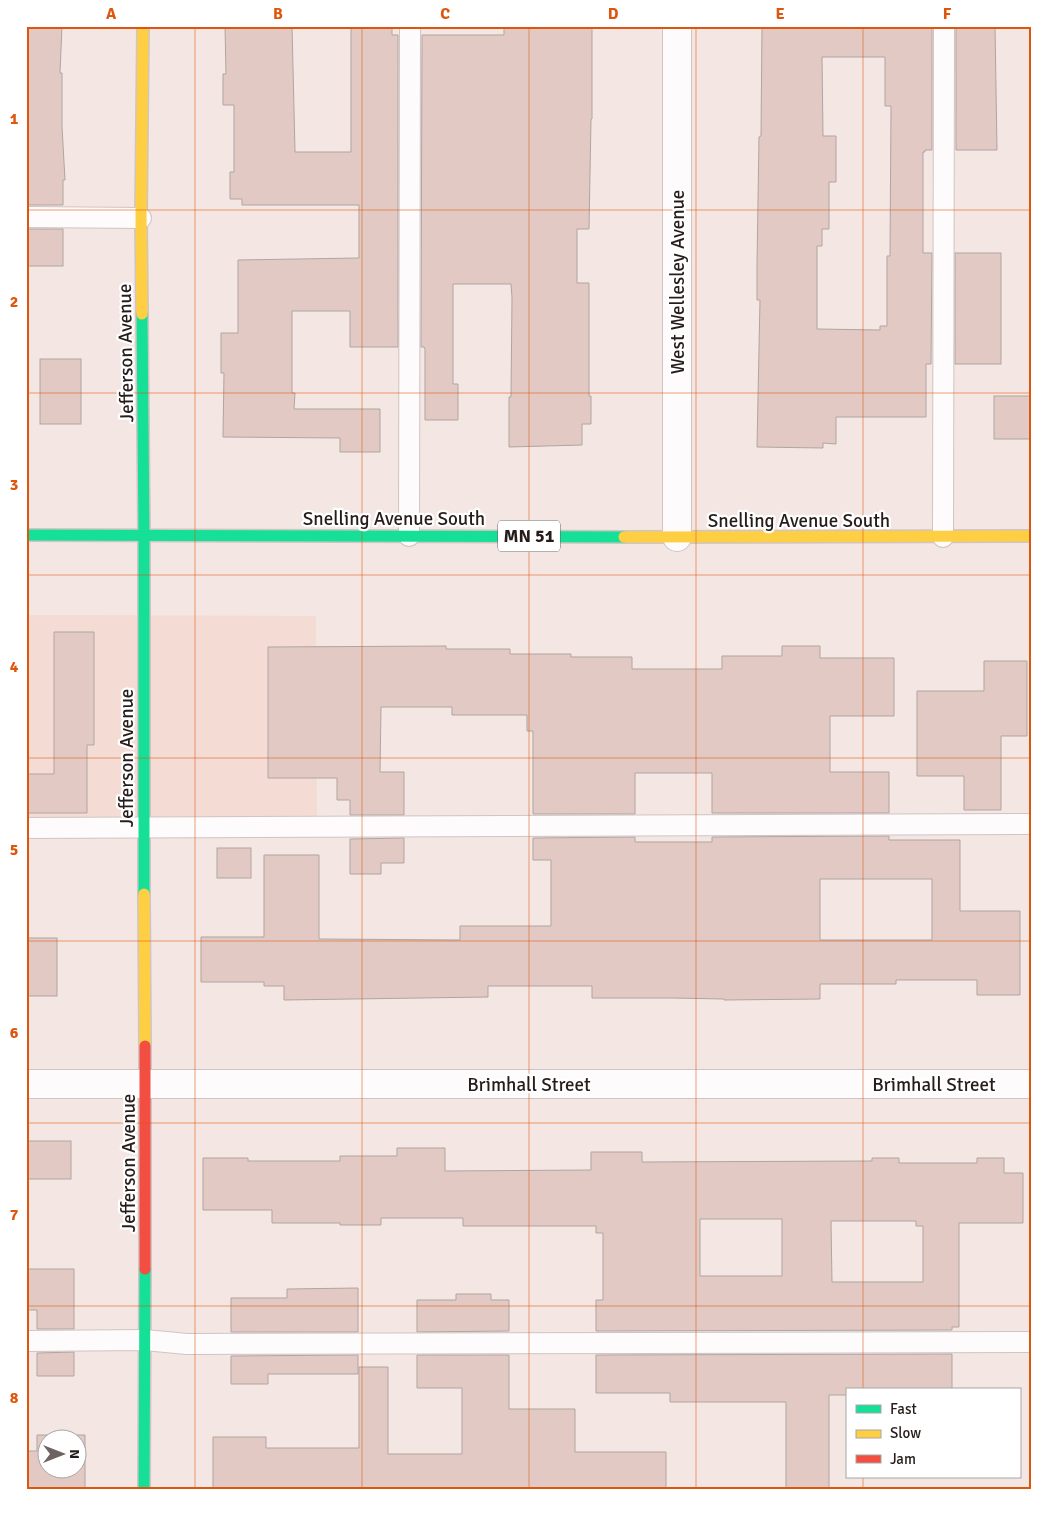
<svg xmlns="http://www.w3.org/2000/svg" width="1058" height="1516" viewBox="0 0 1058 1516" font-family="Signika,sans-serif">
<rect width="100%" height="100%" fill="#f4e6e2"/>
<path fill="#f4dbd4" d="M26,615L316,616L317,828H26Z"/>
<g fill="#e3c9c3" stroke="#afa5a2" fill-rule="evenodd">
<path d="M26,26H62L60,73H62V127L65,180H63V205H27Z"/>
<path d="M225,26H292L295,152H351V26H392V35H398V347H350V311H292V393H295L294,409H380V452H340V438L223,437L224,373H221V333H238V260L359,258V205H242V199H230V172H234V105H223V74H226Z"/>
<path d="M504,26H592V119H591L589,229H577V283H589V396H591V424H582V445L509,447V397H511L512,298L511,284H453V384H458V420H425V349L424,347H421L422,35H504Z"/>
<path d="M762,26H932V150H925V152H923V253H932L931,364H926V417H836V444L823,443V448L757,447L760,300H757V265L759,137L761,136ZM822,57H885V106H891L890,256H887V326H880V330L817,329V246H822V229H829V182H836V136H823Z"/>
<path d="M956,26H995L997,150H956Z"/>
<rect x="27" y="229" width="36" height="37"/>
<rect x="955" y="253" width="46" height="111"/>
<rect x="40" y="359" width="41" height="65"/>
<rect x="994" y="396" width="38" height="43"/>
<path d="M54,632H94V745H87V813H26V774H54Z"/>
<path d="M446,646V649H510V654H571V657H632V669H722V656H782V646H820V658H894V716H830V772H889V813H712V773H635V814H533V731H527V715H452V707H381L380,772H404V815H350V800H337V778H268V647Z"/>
<path d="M984,661H1027V736H1001V810H964V776H917V691H984Z"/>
<path d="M889,836V840H960V911H1020V995H977V980H896V984H820V999L724,1000V999L673,998H592V986H488V997L284,1000V986H264V982H201V937H264V855H319V939L460,940V926H551V860H533V838L635,837V842H712V837ZM820,879H932V940H820Z"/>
<path d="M404,838V863H381V874H350V839Z"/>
<rect x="217" y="848" width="34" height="30"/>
<rect x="26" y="938" width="31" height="58"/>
<rect x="26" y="1141" width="45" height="38"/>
<path d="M397,1148H445V1171L591,1170V1152H642V1162L872,1161V1158H899V1163H977V1158H1004V1173H1023V1223H959V1327H952V1330L596,1331V1300H603V1233H596V1226H463V1218H381V1225H340V1223H272V1210H203V1158H248V1161H340V1156H397ZM700,1219H782V1276H700ZM831,1221H916V1226H923V1282H832Z"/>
<path d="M26,1269H74V1329H37V1310H26Z"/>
<path d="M358,1288V1332H231V1298H287V1289Z"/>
<path d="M456,1294H491V1300H509V1331L417,1332V1300H456Z"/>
<path d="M74,1352V1376H37V1353Z"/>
<path d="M952,1354V1390H847V1395H829V1490H786V1402H670V1393H596V1355Z"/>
<path d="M358,1355V1374H268V1384H231V1356Z"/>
<path d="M417,1355H509V1409H575V1452H666V1490H213V1437H266V1448H359V1367H388V1454H462V1388H417Z"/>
<path d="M37,1435H85V1490H26V1451H37ZM48,1438H78V1468H48Z"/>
</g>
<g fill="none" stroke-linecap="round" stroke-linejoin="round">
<g stroke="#d0c5c2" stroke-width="22">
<g id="lane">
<path d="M26,217L141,218"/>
<path d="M409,536L410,26"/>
<path d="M943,537L944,26"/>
<path d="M26,828L1032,824"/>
<path d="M26,1341L145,1340L187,1344L1032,1342"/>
</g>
</g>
<g stroke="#d0c5c2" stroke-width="30">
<g id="street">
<path d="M677,537V26"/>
<path d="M26,1084H1032"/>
</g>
</g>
<g stroke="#d0c5c2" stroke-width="14">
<g id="fast">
<path d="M142,314L144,535V894"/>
<path d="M26,535L624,537"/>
<path d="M144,1490L145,1269"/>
</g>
</g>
<g stroke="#d0c5c2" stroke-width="14">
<g id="slow">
<path d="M142,314L141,218L143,26"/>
<path d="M624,537L1032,536"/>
<path d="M144,894L145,1046"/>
</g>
</g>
<g stroke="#d0c5c2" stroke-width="14">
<path id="jam" d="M145,1269V1046"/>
</g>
<use href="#lane" stroke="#fdfbfb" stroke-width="20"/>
<use href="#street" stroke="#fdfbfb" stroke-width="28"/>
<use href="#fast" stroke="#16e098" stroke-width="11"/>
<use href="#slow" stroke="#ffcf43" stroke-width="11"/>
<use href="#jam" stroke="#f24e42" stroke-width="11"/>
</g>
<path fill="none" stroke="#de560d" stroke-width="1" stroke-opacity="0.55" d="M195,26V1490M362,26V1490M529,26V1490M696,26V1490M863,26V1390M26,210H1032M26,393H1032M26,575H1032M26,758H1032M26,941H1032M26,1123H1032M26,1306H1032M863,1477V1490"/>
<g text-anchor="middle" stroke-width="4.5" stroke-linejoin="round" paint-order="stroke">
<rect fill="#fff" stroke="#67615f" stroke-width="1" x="498" y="520.5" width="62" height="31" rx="4"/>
<g font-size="18" font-weight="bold" fill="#261d1b">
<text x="529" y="542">MN 51</text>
</g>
<g font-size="19" fill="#261d1b" stroke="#fff">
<text transform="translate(677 282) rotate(-90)" y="7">West Wellesley Avenue</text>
<text transform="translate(125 353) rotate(-91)" y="7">Jefferson Avenue</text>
<text x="394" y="525">Snelling Avenue South</text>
<text x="799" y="527">Snelling Avenue South</text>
<text transform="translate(126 758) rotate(-90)" y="7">Jefferson Avenue</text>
<text x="529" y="1091">Brimhall Street</text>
<text x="934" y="1091">Brimhall Street</text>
<text transform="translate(128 1163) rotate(-90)" y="7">Jefferson Avenue</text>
</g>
</g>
<rect width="1058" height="1516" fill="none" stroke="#ffffff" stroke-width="55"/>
<rect x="846" y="1388" width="175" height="90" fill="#ffffff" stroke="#a8a5a4"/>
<rect x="856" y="1405" width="25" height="8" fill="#16e098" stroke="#a8a5a4"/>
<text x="890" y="1414" font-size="15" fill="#261d1b">Fast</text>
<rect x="856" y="1430" width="25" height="8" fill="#ffcf43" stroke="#a8a5a4"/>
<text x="890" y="1438" font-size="15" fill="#261d1b">Slow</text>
<rect x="856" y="1455" width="25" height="8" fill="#f24e42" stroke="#a8a5a4"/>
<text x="890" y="1464" font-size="15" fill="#261d1b">Jam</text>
<g transform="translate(62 1454) rotate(90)"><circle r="24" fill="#ffffff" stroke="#a8a5a4"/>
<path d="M0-4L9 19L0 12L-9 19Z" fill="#6e6361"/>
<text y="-8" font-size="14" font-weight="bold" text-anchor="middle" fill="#261d1b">N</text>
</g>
<rect x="28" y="28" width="1002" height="1460" fill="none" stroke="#de560d" stroke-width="2"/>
<g font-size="16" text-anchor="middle" font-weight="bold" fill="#de560d">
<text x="111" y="19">A</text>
<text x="278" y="19">B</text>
<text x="445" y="19">C</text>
<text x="613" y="19">D</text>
<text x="780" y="19">E</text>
<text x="947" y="19">F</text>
<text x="14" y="124">1</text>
<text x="14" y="307">2</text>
<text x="14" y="490">3</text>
<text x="14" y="672">4</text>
<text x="14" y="855">5</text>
<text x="14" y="1038">6</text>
<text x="14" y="1220">7</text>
<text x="14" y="1403">8</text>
</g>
</svg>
